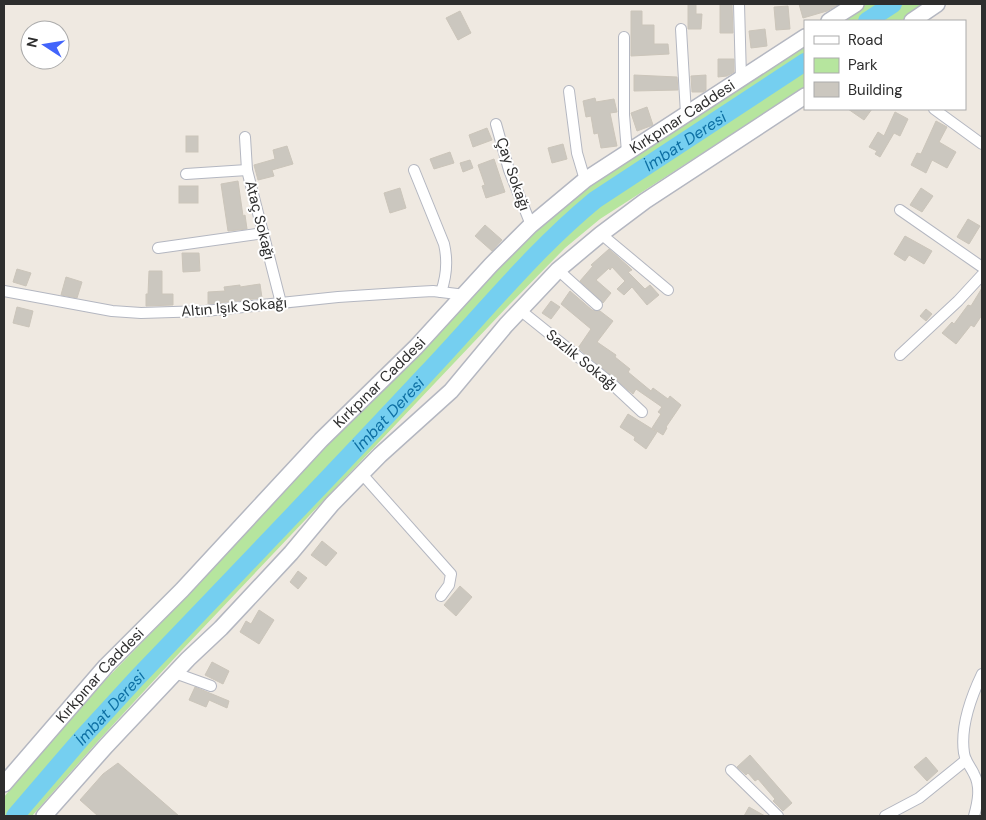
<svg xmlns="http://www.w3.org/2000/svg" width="986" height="820" viewBox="0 0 986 820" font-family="'DM Sans',sans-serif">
<rect width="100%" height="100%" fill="#efe9e1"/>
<g fill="#b6e59e">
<path d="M867,4H926L901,21H841Z"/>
<path d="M805,45V87L600,219L565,248L508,306L182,650L99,740L32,816H4V797L81,705L159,625L328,445L416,356L534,229L580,193L703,108Z"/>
</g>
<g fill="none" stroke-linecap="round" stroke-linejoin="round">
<g stroke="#75cff0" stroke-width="18">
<path d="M867,21L893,4"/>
<path id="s1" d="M15,816L82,738L137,678C234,577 331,476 427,373C482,315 533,251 595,200L805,62"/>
</g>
</g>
<g fill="#cbc7bf" stroke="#cbc5ba">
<path d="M688,4H696V14H702L701,29H688Z"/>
<path d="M720,4H732L733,33H720Z"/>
<path d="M799,4H839L827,11L803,18Z"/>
<path d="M788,6L790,29L776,30L774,7Z"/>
<path d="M460,11L471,33L458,40L446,18Z"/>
<path d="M631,11H642V25H654V44H668L669,54L631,56Z"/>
<path d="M765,29L767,46L751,48L749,31Z"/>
<path d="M718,59H734V72L727,76L718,77Z"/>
<path d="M634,75L677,77L678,90L634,91Z"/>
<path d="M706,75V90L703,92H692L691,76Z"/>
<path d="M595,98L596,102L614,99L617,112L610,113L617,146L601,148L598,133L594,134L591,116L586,117L583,101Z"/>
<path d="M647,107L653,125L637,131L631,113Z"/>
<path d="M848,109H872L864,120Z"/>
<path d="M895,112L908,119L900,136L894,133L880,157L875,154L877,151L869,147L878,132L884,136Z"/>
<path d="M936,121L947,127L939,142L956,152L947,168L932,160L926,173L911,165L917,153L921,154Z"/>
<path d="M487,128L492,140L473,147L469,135Z"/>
<rect x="186" y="136" width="12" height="16"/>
<path d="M563,144L567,159L552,163L548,148Z"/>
<path d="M287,146L293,164L272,170L274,176L258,180L254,165L275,159L273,150Z"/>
<path d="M450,152L454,163L434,169L430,159Z"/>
<path d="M494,159L505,192L486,198L482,186L485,185L478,165Z"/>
<path d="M470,160L473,168L463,172L460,163Z"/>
<path d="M238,181L243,216L245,215L247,229L228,231L221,184Z"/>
<rect x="179" y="186" width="19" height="17"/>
<path d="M400,188L406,208L390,213L384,193Z"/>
<path d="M921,188L933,196L922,212L910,205Z"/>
<path d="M968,219L980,226L969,244L957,237Z"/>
<path d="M485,225L502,240L492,251L475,236Z"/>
<path d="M905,236L932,251L924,264L909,255L905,261L894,254Z"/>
<path d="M609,249L628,266L632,270L628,272L645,289L650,285L659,295L647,305L632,287L624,295L617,289L625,281L612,267L610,270L609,268L596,280L611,293L603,303L580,281L593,266L591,265Z"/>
<path d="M182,253H199L200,271L183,272Z"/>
<path d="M17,269L31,273L26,286L13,282Z"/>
<path d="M149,271H162V294H173V305L146,306V294H148Z"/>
<path d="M66,277L82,282L77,298L61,295Z"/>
<path d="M260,284L262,298L208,304V292L225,291L224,287L240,285V287Z"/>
<path d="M982,288V315L974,327L971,325L956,344L942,333L952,322L954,324L968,305L971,306Z"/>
<path d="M570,291L592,310L600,311L613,321L597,342L616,355L615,357L630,369L628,372L651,391L653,388L668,399L670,396L681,405L666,427L667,428L663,435L652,428L661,414L658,412L662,407L636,389L633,394L578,348L591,329L561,304Z"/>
<path d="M551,301L560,307L551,319L542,313Z"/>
<path d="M17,307L33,311L29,327L13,323Z"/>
<path d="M926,309L932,314L926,321L920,316Z"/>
<path d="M628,414L657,432L646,449L634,440L635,437L620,427Z"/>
<path d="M322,541L337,553L326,566L311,555Z"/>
<path d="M298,571L307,578L298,589L290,582Z"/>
<path d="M460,586L472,597L456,616L444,605Z"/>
<path d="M259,610L274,620L259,644L240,632L246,621L251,624Z"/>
<path d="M212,662L229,671L223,684L205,675Z"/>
<path d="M195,687L229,701L227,708L209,700L206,707L189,700Z"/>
<path d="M750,755L792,803L783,811L773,801L775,799L758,779L755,781L748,773L746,775L737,767Z"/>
<path d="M926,757L938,771L927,781L914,767Z"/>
<path d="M118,763L179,816H98L80,800L103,774Z"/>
<path d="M749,807L765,816H744Z"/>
</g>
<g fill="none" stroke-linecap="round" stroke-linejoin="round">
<g stroke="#b4b7c1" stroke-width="12">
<g id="street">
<path d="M739,4L741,79"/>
<path d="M681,29L686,114"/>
<path d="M624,37V115L627,152"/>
<path d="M569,91L577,153L585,180"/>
<path d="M934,109L982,144"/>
<path d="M496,124L509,170L531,225"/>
<path d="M245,137L247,170L281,303"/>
<path d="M414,170L444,244C448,261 447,275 441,292"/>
<path d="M186,174L247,170"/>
<path d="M900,210L982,267"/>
<path d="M601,234L668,290"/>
<path d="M158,248L264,233"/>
<path d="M558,270L597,305"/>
<path d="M4,291L112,311L141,313L205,311L338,297L415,292L433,291L465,295"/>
<path d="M520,310L612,384L642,412"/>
<path d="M900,355L958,301L982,275"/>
<path d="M362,474L451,574L449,585L441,596"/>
<path d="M175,673L211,686"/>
<path d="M731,770L778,816"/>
<path d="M885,816L919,798L966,760"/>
<path d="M974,816C978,802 981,787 974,774C971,767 965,761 964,753C960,726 971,697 982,674"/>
</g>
</g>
<g stroke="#b4b7c1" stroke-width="18">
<g id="secondary">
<path d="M829,21L856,4"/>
<path d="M912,21L937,4"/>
<path id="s2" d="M4,784L106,666L182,590L321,440L416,347L491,265L531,225L585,180L805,37"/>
<path d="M44,816L106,746L188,659L221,628L291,553L332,504L380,455L451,391L506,325L558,270L601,234L645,201L805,96"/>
</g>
</g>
<use href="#street" stroke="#fff" stroke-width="10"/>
<use href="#secondary" stroke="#fff" stroke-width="15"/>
</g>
<g text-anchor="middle" stroke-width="4" stroke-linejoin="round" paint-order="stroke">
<g font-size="15" fill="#2e2e2e" stroke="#fff">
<text dy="5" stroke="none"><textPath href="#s2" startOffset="955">Kırkpınar Caddesi</textPath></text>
<text transform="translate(513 174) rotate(71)" y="5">Çay Sokağı</text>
<text transform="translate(260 220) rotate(76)" y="5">Ataç Sokağı</text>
<text transform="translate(234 307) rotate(-5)" y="5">Altın Işık Sokağı</text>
<text transform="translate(582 360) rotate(39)" y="5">Sazlık Sokağı</text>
<text dy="5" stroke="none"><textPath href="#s2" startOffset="550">Kırkpınar Caddesi</textPath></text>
<text dy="5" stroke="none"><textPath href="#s2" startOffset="145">Kırkpınar Caddesi</textPath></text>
</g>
<g font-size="16" font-style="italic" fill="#0d6fa3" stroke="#fff">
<text dy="6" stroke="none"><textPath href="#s1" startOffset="954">İmbat Deresi</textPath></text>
<text dy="6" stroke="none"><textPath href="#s1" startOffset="549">İmbat Deresi</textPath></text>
<text dy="6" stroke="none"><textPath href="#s1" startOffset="144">İmbat Deresi</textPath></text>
</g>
</g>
<rect width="986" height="820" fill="none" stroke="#2e2e2e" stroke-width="10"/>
<rect x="804" y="20" width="162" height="90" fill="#ffffff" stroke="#ababab"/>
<rect x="814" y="36" width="25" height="8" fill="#ffffff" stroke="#ababab"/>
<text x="848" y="45" font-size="15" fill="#2e2e2e">Road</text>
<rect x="814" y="58" width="25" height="15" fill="#b6e59e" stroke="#ababab"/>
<text x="848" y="70" font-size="15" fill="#2e2e2e">Park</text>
<rect x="814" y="82" width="25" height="15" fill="#cbc7bf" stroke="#ababab"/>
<text x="848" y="95" font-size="15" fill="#2e2e2e">Building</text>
<g transform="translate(45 45) rotate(282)"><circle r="24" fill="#ffffff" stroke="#ababab"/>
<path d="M0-4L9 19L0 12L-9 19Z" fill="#4264fb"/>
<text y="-8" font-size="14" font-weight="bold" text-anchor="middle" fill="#2e2e2e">N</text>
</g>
</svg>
